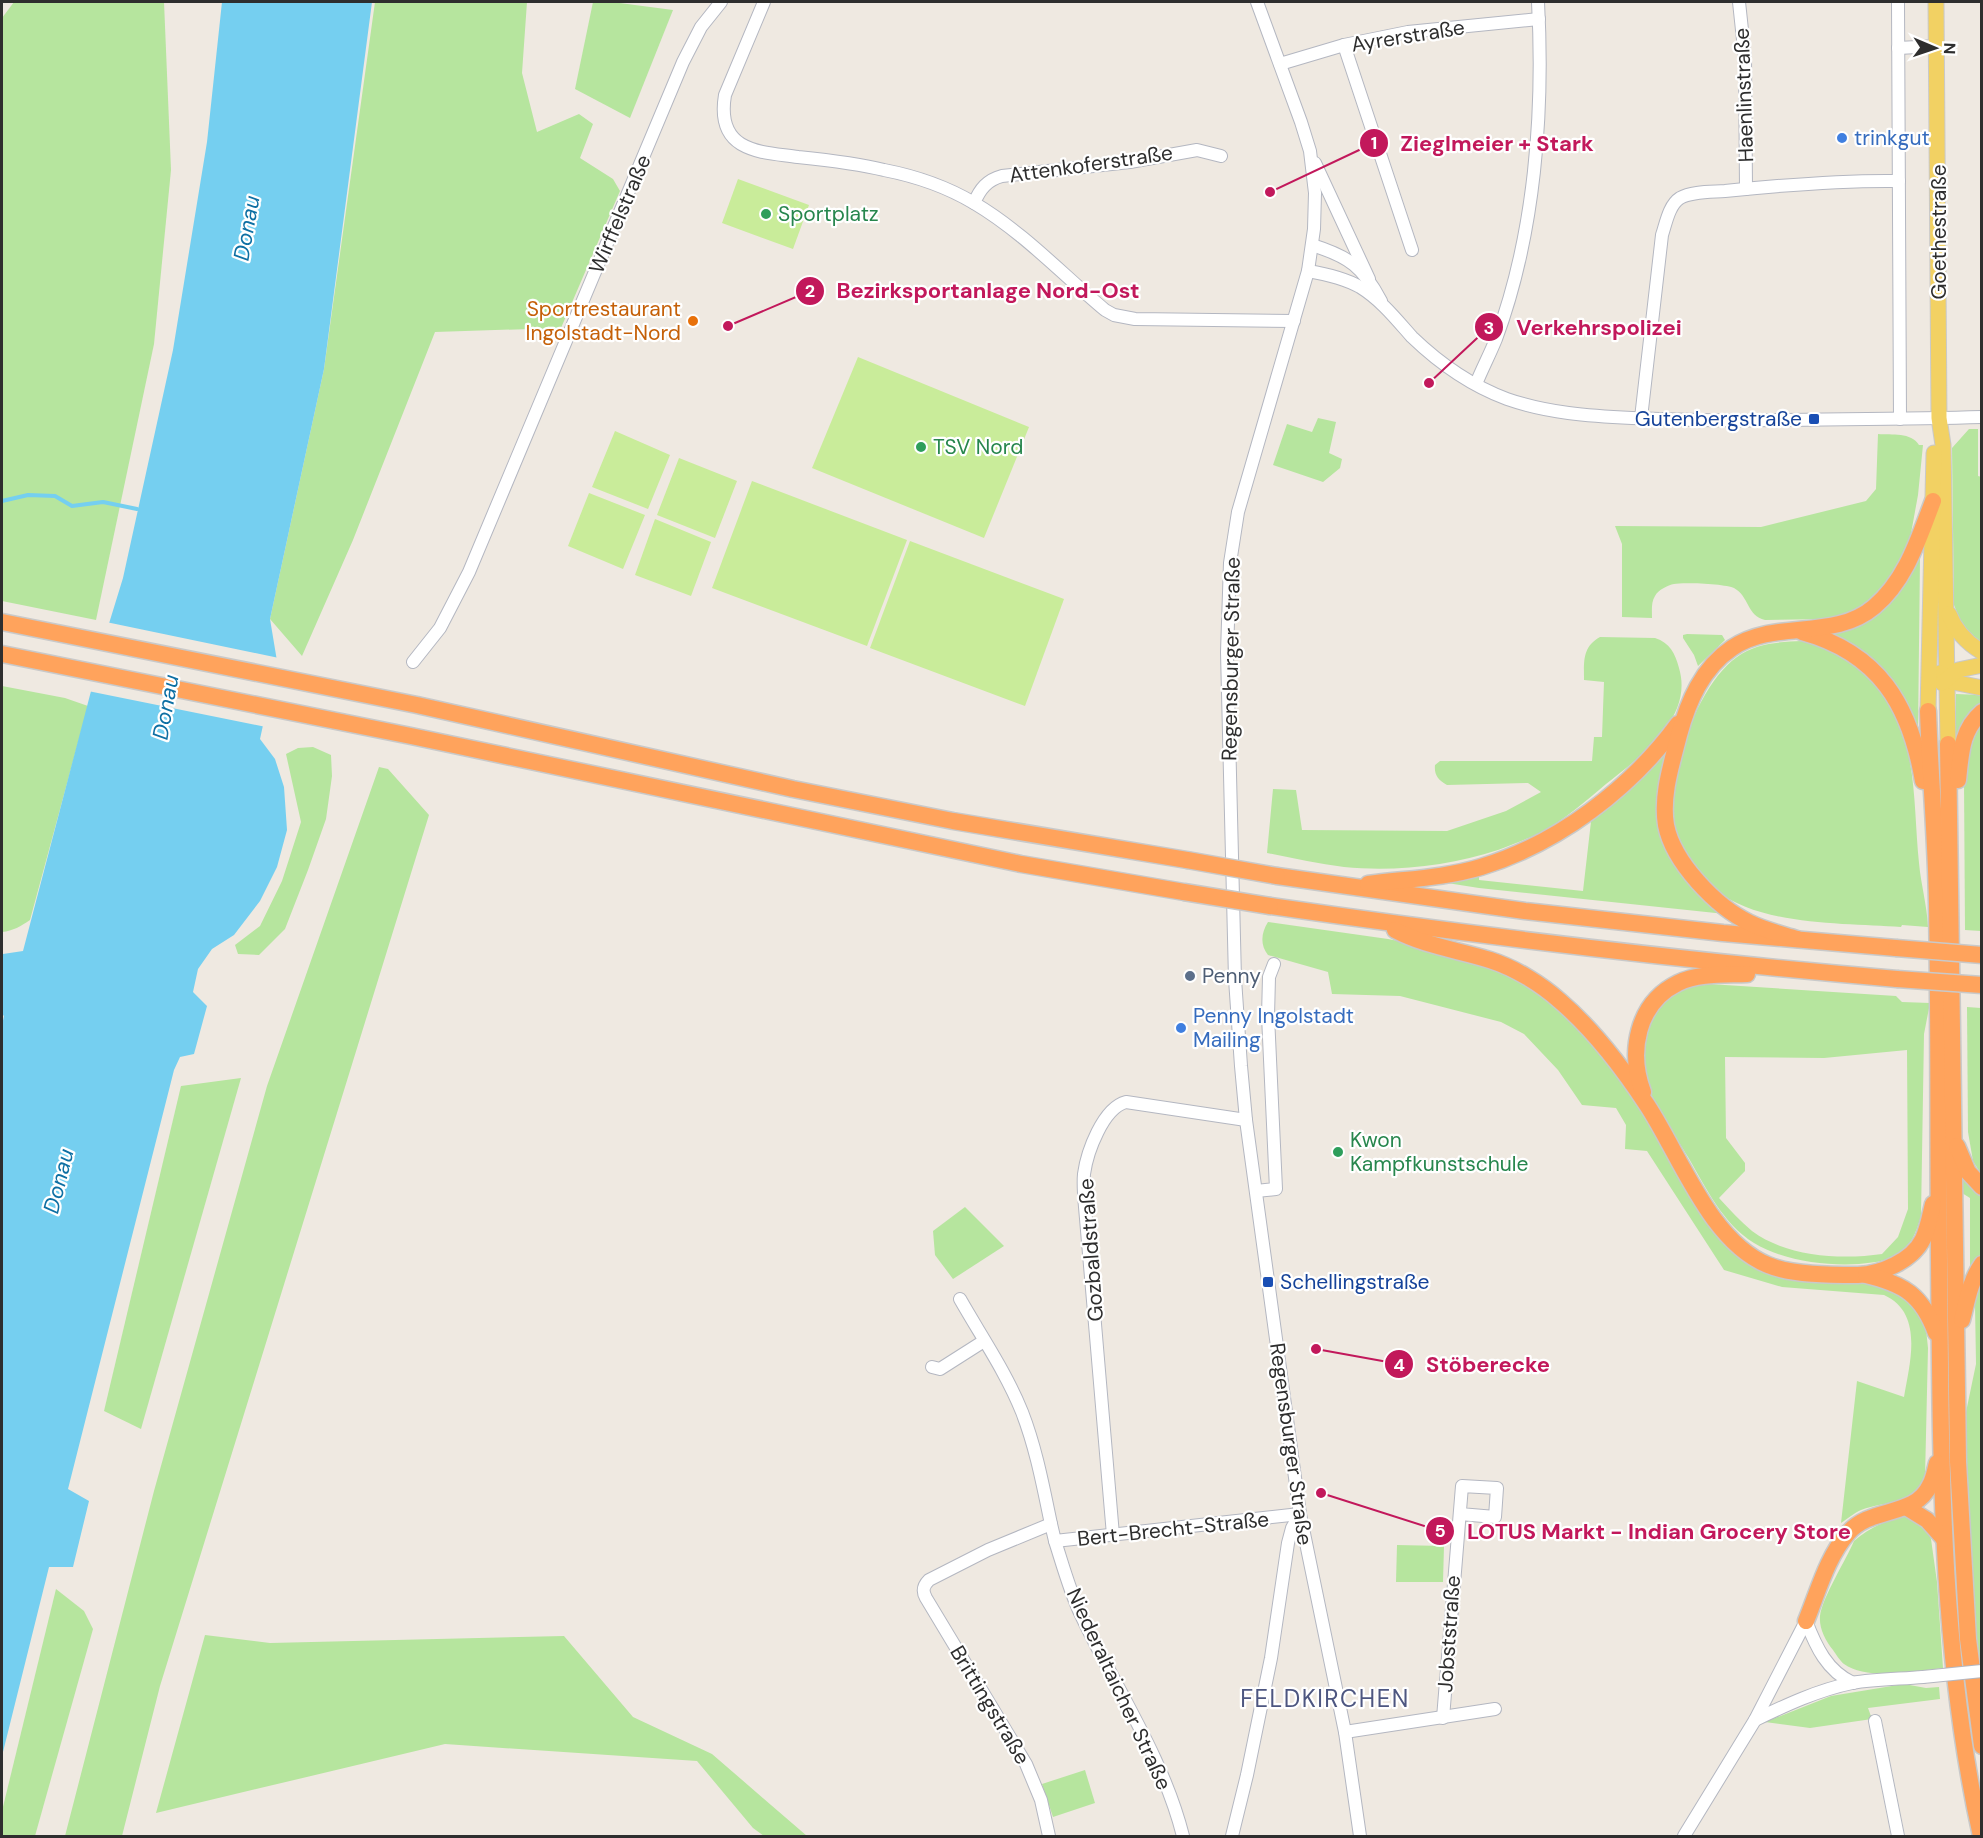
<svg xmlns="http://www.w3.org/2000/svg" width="1983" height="1838" viewBox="0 0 1983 1838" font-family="'DM Sans',sans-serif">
<rect width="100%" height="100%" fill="#efe9e1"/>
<g fill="#b6e59e" fill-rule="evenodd">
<path d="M14,2H164L171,170L154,344L96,620L2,601V18Z"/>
<path d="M375,2H527L522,73L537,132L579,114L593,124L580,158L613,179L620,191L561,328L435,332L353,540L302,656L270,619L324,369Z"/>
<path d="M593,2H612L673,10L630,118L575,89Z"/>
<path d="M1318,418L1336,422L1329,453L1342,459L1340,468L1323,482L1273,465L1287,424L1312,432Z"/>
<path d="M1969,429H1978V476L1982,477L1981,644L1963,627L1954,605L1952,448Z"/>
<path d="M1878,434C1892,435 1911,432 1919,445H1923L1918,495L1910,539L1903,560L1883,592L1850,613L1829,619L1765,620C1747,616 1749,596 1734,588C1727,584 1683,582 1674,584C1668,585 1658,590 1655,596C1651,602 1652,611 1652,618L1622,617V544L1615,526L1761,527L1866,501L1876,489Z"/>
<path d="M1919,557L1920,558L1918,732L1863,652L1848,642L1831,634L1849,627Z"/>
<path d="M1687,634L1722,635L1725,640L1698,666L1694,655L1683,638V635Z"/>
<path d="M1600,637L1655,638C1670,643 1675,653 1679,668C1694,718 1640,757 1606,784C1586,801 1564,820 1540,833C1527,839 1511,845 1498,850C1450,866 1394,872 1344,867C1318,864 1293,858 1267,853L1273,789L1296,790L1302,830L1447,831L1506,811L1541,792L1528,783L1447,785C1438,780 1434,775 1435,765L1440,761H1592L1594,737H1602L1604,682L1584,680C1584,662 1582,647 1600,637Z"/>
<path d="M1802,641C1830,646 1845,654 1866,674C1872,680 1880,686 1885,694C1918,747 1913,804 1919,863C1921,885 1927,905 1928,927L1902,925L1901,927C1847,923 1759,926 1716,890C1698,876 1677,844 1673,822C1667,774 1697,685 1737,657C1756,643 1779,642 1802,641Z"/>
<path d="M2,686L65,698L88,706L30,920C21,926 13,931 2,932Z"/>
<path d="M1956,694L1981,695V703L1958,734H1956Z"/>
<path d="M1981,723V931L1965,930L1964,780L1971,740Z"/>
<path d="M313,747L331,755L332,776L326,819L308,870L285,929L259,955L238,954L235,945L260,926L282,881L301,822L286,754L298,748Z"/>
<path d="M1670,747L1661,829L1725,914L1479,888L1428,880L1479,871V880L1583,891L1592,813Z"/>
<path d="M379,767L388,769L429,815L160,1686L122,1836H65L154,1491L267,1086Z"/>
<path d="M1268,922L1388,939L1435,948L1508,974L1559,1007L1612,1064L1718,1235L1736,1255L1765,1271L1881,1283L1919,1308L1926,1329L1928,1348L1925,1478C1909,1507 1888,1500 1861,1510C1854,1513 1847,1519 1841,1523L1857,1381L1904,1397C1910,1362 1924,1313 1884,1295L1782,1287L1724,1270L1647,1151L1625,1149L1626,1125L1616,1108L1582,1105L1558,1070L1524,1034L1501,1022L1400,996L1332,994L1328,972L1268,955C1260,945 1261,933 1268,922Z"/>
<path d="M1709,984L1896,996L1902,1002L1930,1003L1924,1034L1921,1216C1911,1253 1896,1261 1859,1264C1825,1266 1784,1261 1754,1243C1723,1224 1706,1188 1688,1157C1674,1133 1649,1100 1644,1073C1643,1067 1644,1061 1644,1055C1645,1011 1666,988 1709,984ZM1907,1050L1908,1209L1898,1237L1882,1254C1841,1260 1787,1257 1752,1231C1740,1221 1730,1210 1719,1198L1745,1171V1163L1726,1138L1725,1057L1824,1058Z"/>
<path d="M1967,1007L1981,1008V1174L1973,1161L1968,1132Z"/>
<path d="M241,1078L141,1429L104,1411L181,1086Z"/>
<path d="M1961,1170L1971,1186L1981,1196V1254L1970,1267V1198L1962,1193Z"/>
<path d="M965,1207L1004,1246L953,1279L935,1255L933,1231Z"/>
<path d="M1981,1277L1982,1661H1976L1967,1475L1966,1412L1976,1364L1975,1304Z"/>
<path d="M1904,1517L1913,1518L1928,1532L1931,1539L1937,1582L1943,1668C1916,1671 1867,1681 1844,1664C1840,1661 1836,1654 1833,1650C1825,1640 1819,1628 1820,1616C1822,1598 1846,1560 1854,1541C1868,1529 1885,1520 1904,1517Z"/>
<path d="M1397,1545L1444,1546L1443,1582H1396Z"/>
<path d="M56,1589L84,1611L93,1629L35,1836H2V1811Z"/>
<path d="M205,1635L270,1643L564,1636L633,1717L712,1754L807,1836H764L753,1828L697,1761L445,1744L156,1813Z"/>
<path d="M1904,1684L1926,1688L1939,1687L1940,1699L1868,1708L1872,1719L1810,1728L1765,1722L1831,1696Z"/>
<path d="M1085,1770L1095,1803L1053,1817L1042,1784Z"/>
</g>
<g fill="#c9ec9a">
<path d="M738,179L809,205L793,249L722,223Z"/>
<path d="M858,357L1029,427L984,538L812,468Z"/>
<path d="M615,431L670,455L648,509L592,487Z"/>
<path d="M679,458L737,481L715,538L657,515Z"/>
<path d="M752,481L907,540L867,646L712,588Z"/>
<path d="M589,493L645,515L623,569L568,546Z"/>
<path d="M655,519L711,542L691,596L635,575Z"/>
<path d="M910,541L1064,599L1025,706L870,648Z"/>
</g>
<path fill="#75cff0" d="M222,2H372L324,369L270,619L277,661L260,739L275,759L284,787L287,830L277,867L260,901L234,935L212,949L198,969L193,992L207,1006L194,1054L180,1057L174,1070L68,1489L89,1501L73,1567H49L2,1756V1025L4,1016L2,1014V959L3,954L23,951L107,630L123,578L173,350L207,142Z"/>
<path fill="#efe9e1" d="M106,622L279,658L266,727L88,691Z"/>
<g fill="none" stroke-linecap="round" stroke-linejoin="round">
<path stroke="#75cff0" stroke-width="4" d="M2,501L28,495L55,496L72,506L103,502L137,509"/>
<g stroke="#b4b7c1" stroke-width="14">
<g id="minor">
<path d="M764,2L725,95C722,113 723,133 741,144C758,154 779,154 798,157C827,160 856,163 884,170C915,176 947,187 974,203C1023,232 1062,274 1105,310L1114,315L1135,319L1294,321"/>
<path d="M1257,2L1301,122L1310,151L1315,193L1314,229L1308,271L1238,512L1230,563L1227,652L1235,979L1241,1066L1246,1120L1300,1514L1345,1732L1360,1836"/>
<path d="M1739,2L1745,58L1746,189"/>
<path d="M1898,2L1900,419"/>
<path d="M1344,45L1412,250"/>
<path d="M1898,48L1937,46"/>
<path d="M1280,64L1344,45L1408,32L1539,19"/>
<path d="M1315,163L1369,279"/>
<path d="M974,203C980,189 987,180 1002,176L1130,162L1197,150L1221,156"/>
<path d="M1312,245C1350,257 1363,267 1381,301"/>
<path d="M1308,271C1326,274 1344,278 1360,287C1381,300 1396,319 1412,337C1439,363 1472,386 1507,399C1547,413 1589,416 1632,418C1680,420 1729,421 1777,420C1845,419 1913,419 1982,417"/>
<path d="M1476,384C1482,369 1490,354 1496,339C1535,234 1544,112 1538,2"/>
<path d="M1641,418L1662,235C1666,223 1669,205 1680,198C1692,191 1712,192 1725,191C1783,185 1841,180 1899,181"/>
<path d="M413,662L440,628L469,572L683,62L701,27L721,2"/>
<path d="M1256,1191L1276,1189L1268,1016L1269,977L1274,964"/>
<path d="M960,1299C981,1336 1006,1372 1022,1412C1036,1448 1043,1486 1051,1524"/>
<path d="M932,1367L940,1369L984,1341"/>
<path d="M1113,1535L1085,1207C1084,1196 1083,1185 1084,1174C1087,1152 1103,1108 1126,1102L1246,1120"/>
<path d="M1055,1541C1063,1566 1070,1592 1081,1615C1116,1689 1163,1757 1183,1836"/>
<path d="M1806,1621C1816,1647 1827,1671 1853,1683"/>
<path d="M1443,1718L1462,1486L1497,1488L1495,1517L1460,1514"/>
<path d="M1755,1720C1786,1705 1818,1690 1852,1683C1875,1679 1900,1679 1923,1677"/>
<path d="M1875,1721L1898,1836"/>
<path d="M1345,1732L1495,1709"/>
<path d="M1049,1836L1041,1800L1026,1764L926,1598C922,1591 923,1586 929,1580L988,1550L1051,1524L1055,1541L1300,1514"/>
<path d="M1232,1836L1247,1775L1271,1658L1288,1543L1292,1528L1300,1514"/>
<path d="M1684,1836L1755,1720L1806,1621"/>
</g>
</g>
<g stroke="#c9c9c9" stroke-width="17">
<g id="major">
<path d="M1936,2L1939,418L1943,445L1948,744"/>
<path d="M1949,614C1955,630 1967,643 1982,652"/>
<path d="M1940,673L1953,682L1982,688"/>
<path d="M1942,683L1958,670L1982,665"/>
<path d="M1928,711L1934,453"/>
</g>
</g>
<g stroke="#c9c9c9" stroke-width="19">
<g id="highway">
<path d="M2,622L417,705L793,789L953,821L1187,860"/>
<path d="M1802,632C1879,653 1910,705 1923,781"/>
<path d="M2,654L411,736L1021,864L1184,892"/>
<path d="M1928,711C1930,775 1936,839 1937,903C1939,1022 1938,1141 1939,1261C1941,1454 1939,1647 1981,1836"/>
<path d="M1948,744L1958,1462L1968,1639L1982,1746"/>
<path d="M1958,780C1961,754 1961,730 1982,712"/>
<path d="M1277,876L1525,911L1723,933L1896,948"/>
<path d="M1368,884C1405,879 1445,878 1481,867C1559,843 1630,789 1678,724"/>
<path d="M1270,906C1478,936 1687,961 1897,979"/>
<path d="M1395,930C1425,946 1458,950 1490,960C1515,968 1541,984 1560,1001C1595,1031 1622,1067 1647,1105C1680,1155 1710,1242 1768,1265C1792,1275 1832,1275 1858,1275C1881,1274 1912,1261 1923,1239C1928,1228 1930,1216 1933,1204"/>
<path d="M1797,939C1781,934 1764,930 1750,923C1716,907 1673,862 1666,825C1661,795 1672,763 1679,735C1688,702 1702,668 1732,648C1774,619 1834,641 1874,607C1906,580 1918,540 1933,501"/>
<path d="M1643,1092C1628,1052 1637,1003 1678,983C1698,973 1726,975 1747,974"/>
<path d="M1957,1146L1968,1172L1982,1187"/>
<path d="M1866,1275C1904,1284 1922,1295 1936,1333"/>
<path d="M1962,1320C1967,1301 1970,1281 1982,1264"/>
<path d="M1906,1507L1927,1520L1944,1539"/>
<path d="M1806,1621C1818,1592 1827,1557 1848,1533C1871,1506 1915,1518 1930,1485C1934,1478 1935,1470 1937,1463"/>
</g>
</g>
<use href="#minor" stroke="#fff" stroke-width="12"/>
<use href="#major" stroke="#f2d163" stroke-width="15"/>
<use href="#highway" stroke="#ffa35c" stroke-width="16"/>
<g stroke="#b4b7c1" stroke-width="14" stroke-linecap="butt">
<path id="minor-bridge" d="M1923,1677L1982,1671"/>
</g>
<g stroke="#c9c9c9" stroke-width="19" stroke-linecap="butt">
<g id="highway-bridge">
<path d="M1187,860L1277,876"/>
<path d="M1184,892L1270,906"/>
<path d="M1896,948L1982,955"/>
<path d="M1897,979L1982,985"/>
</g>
</g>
<use href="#minor-bridge" stroke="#fff" stroke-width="12"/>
<use href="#highway-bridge" stroke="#ffa35c" stroke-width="16"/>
</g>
<g fill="#3f7fe0" stroke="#fff" stroke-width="2">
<circle cx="1842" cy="138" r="6"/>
<circle cx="1181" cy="1028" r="6"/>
</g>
<g fill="#2e9e5b" stroke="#fff" stroke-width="2">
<circle cx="766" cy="214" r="6"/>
<circle cx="921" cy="447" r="6"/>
<circle cx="1338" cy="1152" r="6"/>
</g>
<circle fill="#e8710a" stroke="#fff" stroke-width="2" cx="693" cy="321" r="6"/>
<g fill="#1a4fb4" stroke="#fff" stroke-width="2">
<rect x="1808" y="413" width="12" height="12" rx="3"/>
<rect x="1262" y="1276" width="12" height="12" rx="3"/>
</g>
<circle fill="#5c6f8a" stroke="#fff" stroke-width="2" cx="1190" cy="976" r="6"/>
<g text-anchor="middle" stroke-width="4.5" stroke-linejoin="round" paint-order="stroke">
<g font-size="21" fill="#2e2e2e" stroke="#fff">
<text transform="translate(1408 36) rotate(-9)" y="7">Ayrerstraße</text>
<text transform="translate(1744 95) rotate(-92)" y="7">Haenlinstraße</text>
<text transform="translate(1091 164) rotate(-8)" y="7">Attenkoferstraße</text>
<text transform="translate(620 214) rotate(-67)" y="7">Wirffelstraße</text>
<text transform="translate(1939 232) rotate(-90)" y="7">Goethestraße</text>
<text transform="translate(1231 659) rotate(-89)" y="7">Regensburger Straße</text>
<text transform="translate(1091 1250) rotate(-94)" y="7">Gozbaldstraße</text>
<text transform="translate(1291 1444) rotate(82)" y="7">Regensburger Straße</text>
<text transform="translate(1173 1529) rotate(-6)" y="7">Bert-Brecht-Straße</text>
<text transform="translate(1449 1634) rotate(-86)" y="7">Jobststraße</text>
<text transform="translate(1119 1689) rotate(65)" y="7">Niederaltaicher Straße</text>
<text transform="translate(990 1705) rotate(59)" y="7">Brittingstraße</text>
</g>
<g font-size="21" fill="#366cbe" stroke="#fff" text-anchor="start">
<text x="1854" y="145">trinkgut</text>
<text x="1193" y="1023">Penny Ingolstadt<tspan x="1193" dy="24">Mailing</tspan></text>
</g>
<g font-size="21" fill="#27864d" stroke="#fff" text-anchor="start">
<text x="778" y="221">Sportplatz</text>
<text x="933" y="454">TSV Nord</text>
<text x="1350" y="1147">Kwon<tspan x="1350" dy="24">Kampfkunstschule</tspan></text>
</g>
<g font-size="21" fill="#c56008" stroke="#fff" text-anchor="end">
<text x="681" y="316">Sportrestaurant<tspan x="681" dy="24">Ingolstadt-Nord</tspan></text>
</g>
<g font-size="21" fill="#164399" stroke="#fff" text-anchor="end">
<text x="1802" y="426">Gutenbergstraße</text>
<text x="1280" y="1289" text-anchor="start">Schellingstraße</text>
</g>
<g font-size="21" fill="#4e5e75" stroke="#fff" text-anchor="start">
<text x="1202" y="983">Penny</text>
</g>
<g font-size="22" font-style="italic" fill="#0d6fa3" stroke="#fff">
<text transform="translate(246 228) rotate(-80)" y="8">Donau</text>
<text transform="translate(165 707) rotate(-80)" y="8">Donau</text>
<text transform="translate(58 1181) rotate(-76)" y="8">Donau</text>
</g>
<g font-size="24" letter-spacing="1.5" fill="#4d5680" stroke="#fff">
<text x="1325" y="1707">FELDKIRCHEN</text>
</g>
</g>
<path fill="none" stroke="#c2185b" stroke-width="2" d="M1270 192L1374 143M728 326L810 291M1429 383L1489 327M1316 1349L1399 1364M1321 1493L1440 1531"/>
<g fill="#c2185b" stroke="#fff" stroke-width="2">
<circle cx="1270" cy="192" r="6"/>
<circle cx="728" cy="326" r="6"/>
<circle cx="1429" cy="383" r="6"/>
<circle cx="1316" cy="1349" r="6"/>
<circle cx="1321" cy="1493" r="6"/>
<circle cx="1374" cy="143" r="15"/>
<circle cx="810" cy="291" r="15"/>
<circle cx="1489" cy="327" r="15"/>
<circle cx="1399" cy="1364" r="15"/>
<circle cx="1440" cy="1531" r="15"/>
</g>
<g font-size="18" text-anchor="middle" font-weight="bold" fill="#fff">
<text x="1374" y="149">1</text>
<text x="810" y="297">2</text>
<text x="1489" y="334">3</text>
<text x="1399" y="1371">4</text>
<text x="1440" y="1537">5</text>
</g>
<g font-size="22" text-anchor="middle" font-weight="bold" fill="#c2185b" stroke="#fff" stroke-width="4.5" stroke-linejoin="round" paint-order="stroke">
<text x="1497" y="151">Zieglmeier + Stark</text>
<text x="988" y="298">Bezirksportanlage Nord-Ost</text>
<text x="1599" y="335">Verkehrspolizei</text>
<text x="1488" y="1372">Stöberecke</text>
<text x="1659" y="1539">LOTUS Markt - Indian Grocery Store</text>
</g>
<rect width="1983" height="1838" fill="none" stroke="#2e2e2e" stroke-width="6"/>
<g transform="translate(1935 48) rotate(92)" stroke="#ffffff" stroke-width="4.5" paint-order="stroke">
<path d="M0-4.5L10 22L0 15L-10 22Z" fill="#2e2e2e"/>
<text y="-9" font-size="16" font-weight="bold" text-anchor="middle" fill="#2e2e2e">N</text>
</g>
</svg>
